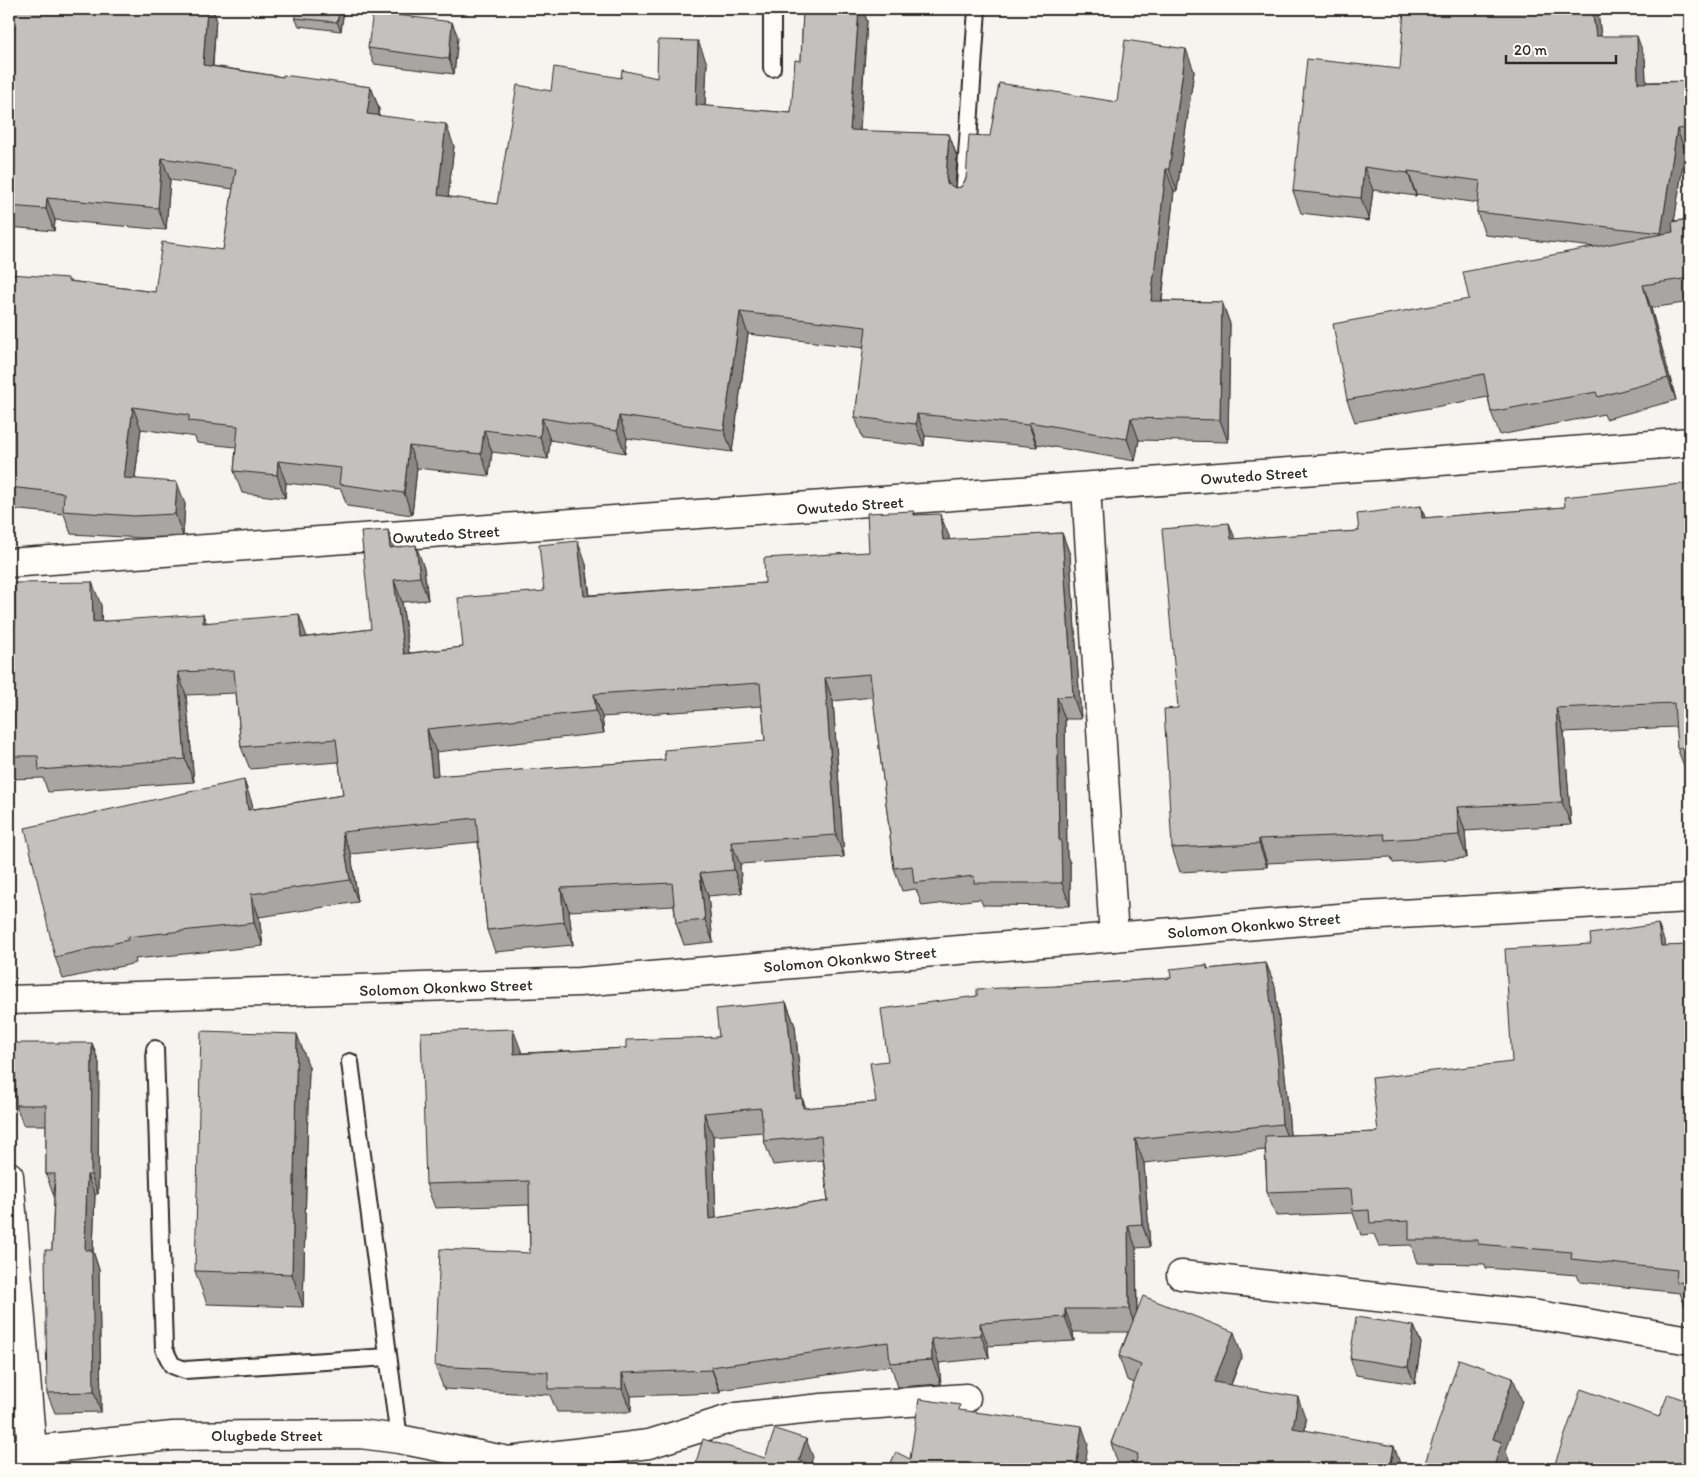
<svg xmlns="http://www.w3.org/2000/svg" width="1699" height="1478" viewBox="0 0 1699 1478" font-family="Itim,sans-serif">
<rect width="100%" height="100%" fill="#f5f4ef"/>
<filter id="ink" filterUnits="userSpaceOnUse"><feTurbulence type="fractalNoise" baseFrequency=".02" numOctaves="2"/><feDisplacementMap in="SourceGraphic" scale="10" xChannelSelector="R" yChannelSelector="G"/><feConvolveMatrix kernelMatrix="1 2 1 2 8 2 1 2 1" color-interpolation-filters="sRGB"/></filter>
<g filter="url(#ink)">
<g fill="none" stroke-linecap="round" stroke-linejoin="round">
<g stroke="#2b2b2b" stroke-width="20">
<g id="service">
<path d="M772,9V68"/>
<path d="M964,200L977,9"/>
<path d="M155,1049L164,1349L172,1365L185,1370L388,1357"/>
<path d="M350,1062L399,1439"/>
</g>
</g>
<g stroke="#2b2b2b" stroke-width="31">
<g id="minor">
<path d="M1086,488L1114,937"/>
<path d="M9,563C570,526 1130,485 1690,442"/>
<path d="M9,1000L579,982L1363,916L1690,898"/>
<path d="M9,1176L32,1450L39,1469"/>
<path d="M1181,1275L1538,1315L1690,1340"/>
<path d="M9,1454L32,1450L173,1436L360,1434L399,1439L509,1461L523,1469"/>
<path d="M509,1461L649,1444L736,1417L822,1408L966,1398"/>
</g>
</g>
<use href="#service" stroke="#fdfcf7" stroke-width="16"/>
<use href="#minor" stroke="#fdfcf7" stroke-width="28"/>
</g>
<g fill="#a7a6a3" stroke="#2b2b2b" fill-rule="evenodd">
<path d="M11,9H213L216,18L213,66L283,77L371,87L379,109L378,116L454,146L448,197L497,204L551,91L621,78H657L707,63L705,106L791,113L801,61L803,9H863L867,21L860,131L949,134L957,157L955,188L961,187L990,136L1117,102L1194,71L1177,191H1174L1162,301L1222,302L1230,324L1228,442L1139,440L1135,461L1037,444V447L925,436L924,446L863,439L855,417L864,348L748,334L732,452L627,438L625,453L550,440L548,459L492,452L489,476L417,468L412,515L347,506L341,489L286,483L285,498L242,493L234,471L236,447L197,443L195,437L141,429L135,478L185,504L183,536L142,538L71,534L64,514L9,509V274L69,281L155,292L223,250L233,189L170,180L166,230L55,220L54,231L9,227V99L14,37L9,25Z"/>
<path d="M344,9L341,31L299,26L295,18Z"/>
<path d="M1598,13L1601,36L1645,58L1646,82L1690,81V151H1685L1674,221L1690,219V302L1651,308L1676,400L1606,419L1604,414L1500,435L1491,412L1488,397L1355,422L1347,400L1469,299L1594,247L1485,235L1477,212L1478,203L1416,194V196L1373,190L1369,221L1301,213L1293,191L1400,69Z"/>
<path d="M458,37L454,74L374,64L368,48Z"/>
<path d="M1690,483V771H1686L1677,748L1676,727L1564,732L1571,825L1465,831L1467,858L1393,863L1391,857L1267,863V867L1180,872L1172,848L1235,539L1359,531L1421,506L1425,518L1565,507Z"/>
<path d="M914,511L915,515L949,536V540L1062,533L1070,555L1081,719H1065L1067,856L1070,863V906L983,905L980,899L922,906L916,889L902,891L894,868L873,697L833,701L844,857L740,864L742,893L708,896L713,942L684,945L676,923L674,906L569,911L573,945L495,952L487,930L478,842L351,854L358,902L259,917L263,946L135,959L136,963L63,979L55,957L252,803L253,809L343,795L339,762L250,769L241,747L236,693L186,695L194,782L48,792L43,778L9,779V627L15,626L101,605V621L206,622L307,637L371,629L394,548L424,568L428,600L402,602L409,653L463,647L544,591L586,564L590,595L765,583L869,552ZM762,706L765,741L665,760L438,776L436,752L604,733L602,717Z"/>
<path d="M1690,945V1306H1685L1680,1293L1580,1282L1577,1275L1486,1268L1485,1264L1417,1263L1411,1245L1379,1246L1374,1234L1361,1235L1353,1213L1276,1216L1267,1192L1265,1150L1144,1163L1150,1247L1136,1248L1137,1309L1242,1356L1231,1385L1306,1420L1305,1430L1402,1469H1125L1119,1467L1111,1443L1135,1383L1127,1380L1119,1356L1128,1332H1073L1074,1341L988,1346L989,1358L939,1363L941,1384L898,1387L891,1366L720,1390V1393L631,1396V1412H557L550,1395L444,1389L435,1366L530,1253L529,1205L435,1208L426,1184L522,1053L626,1048L719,1037L786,1002L795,1026L802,1098L806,1108L876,1102L888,1061L1057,986L1171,978L1207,965L1208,969L1266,963L1275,986L1286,1085L1290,1135L1378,1132L1512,1062L1666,946ZM763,1132L764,1141L773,1165L823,1160L828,1201L716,1218L713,1136Z"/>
<path d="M92,1043L99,1063L98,1194H95L93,1251L99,1270L101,1412L55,1413L47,1393L54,1194H53L46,1174V1125H23L16,1105Z"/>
<path d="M309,1067L303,1307L207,1304L195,1271Z"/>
<path d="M1414,1326L1421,1343L1415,1384L1356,1375L1350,1358Z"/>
</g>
<g fill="#888785" stroke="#2b2b2b">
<path d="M207,9H213L216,18L211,87L203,65Z"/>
<path d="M340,9H344L341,31L337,22Z"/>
<path d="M859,9H863L867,21L858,152L850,130Z"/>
<path d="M1592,9H1596L1598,13L1604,59L1596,36Z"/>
<path d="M452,22L458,37L454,74L449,59Z"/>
<path d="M1637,36L1645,58L1647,105L1638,83Z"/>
<path d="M698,41L707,63L704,127L696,105Z"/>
<path d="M1186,49L1194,71L1177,191L1169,169Z"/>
<path d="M371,87L379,109L375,136L367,114Z"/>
<path d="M446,124L454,146L446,217L438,195Z"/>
<path d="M1677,129L1685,151L1669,256L1661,233Z"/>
<path d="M949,134L957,157L954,200L946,178Z"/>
<path d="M162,158L170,180L166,230L158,208Z"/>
<path d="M1364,167L1373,190L1369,221L1361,198Z"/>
<path d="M1166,169L1174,191L1159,323L1151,301Z"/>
<path d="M1408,171L1416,194V196L1408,173Z"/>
<path d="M47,198L55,220L54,231L46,209Z"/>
<path d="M1643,285L1651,308L1676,400L1668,378Z"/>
<path d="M1222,302L1230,324L1228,442L1220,420Z"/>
<path d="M740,312L748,334L732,452L724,430Z"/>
<path d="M133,407L141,429L132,500L124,478Z"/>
<path d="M917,414L925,436L924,446L916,424Z"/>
<path d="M619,416L627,438L625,453L617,431Z"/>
<path d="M542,418L550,440L548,459L540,437Z"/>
<path d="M1131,418L1139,440L1135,461L1127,439Z"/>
<path d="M1029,422L1037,444V447L1029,425Z"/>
<path d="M484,430L492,452L489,476L481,454Z"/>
<path d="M409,446L417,468L412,515L404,493Z"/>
<path d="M278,461L286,483L285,498L277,475Z"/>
<path d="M177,482L185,504L183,536L175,514Z"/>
<path d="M1421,506L1429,529L1422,518Z"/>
<path d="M940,514L949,536L951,562L943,540Z"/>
<path d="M9,517L10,521L9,547Z"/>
<path d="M1229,523L1238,546L1231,539Z"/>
<path d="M388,530L396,553L390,548Z"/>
<path d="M1062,533L1070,555L1081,719L1073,696Z"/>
<path d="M578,541L586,564L592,618L584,596Z"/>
<path d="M416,545L424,568L428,600L420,577Z"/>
<path d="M394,580L402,602L412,676L404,654Z"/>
<path d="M92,582L101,605L102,645L93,622Z"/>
<path d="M203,614L211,636L203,623Z"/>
<path d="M299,614L307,637L301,638Z"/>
<path d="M178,672L186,695L194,782L185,759Z"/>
<path d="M825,678L833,701L844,857L836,835Z"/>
<path d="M594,694L602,717L604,733L596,711Z"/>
<path d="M1057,697L1065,719L1067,856L1070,863V906L1062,883L1059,840Z"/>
<path d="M1556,708L1564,732L1571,825L1562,802Z"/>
<path d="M427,729L436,752L440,799L432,776Z"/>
<path d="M244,780L252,803L256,832L248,810Z"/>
<path d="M1457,807L1465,831L1467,858L1459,835Z"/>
<path d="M342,832L351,854L358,902L350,880Z"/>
<path d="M1259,839L1267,863V867L1259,844Z"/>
<path d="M731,842L740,864L742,893L734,870Z"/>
<path d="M700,873L708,896L713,942L705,920Z"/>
<path d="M561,888L569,911L573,945L564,922Z"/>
<path d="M251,894L259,917L263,946L254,923Z"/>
<path d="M1658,924L1667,948L1661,946Z"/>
<path d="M1266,963L1275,986L1286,1085L1291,1147L1282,1124Z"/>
<path d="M786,1002L795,1026L804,1122L796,1099Z"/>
<path d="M513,1029L522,1053V1077L514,1054Z"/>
<path d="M297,1034L309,1067L303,1307L292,1274Z"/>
<path d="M92,1043L99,1063L98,1194L91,1175Z"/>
<path d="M802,1098L811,1121L803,1108Z"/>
<path d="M704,1113L713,1136L717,1243L709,1219Z"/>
<path d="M1135,1139L1144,1163L1150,1247L1142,1224Z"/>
<path d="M87,1175L95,1194L93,1251L99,1270L101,1412L94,1392L85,1250Z"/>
<path d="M1128,1225L1136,1248L1137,1332L1129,1309Z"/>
<path d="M1065,1309L1073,1332L1074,1341L1065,1317Z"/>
<path d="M980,1323L988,1346L989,1358L981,1335Z"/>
<path d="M1414,1326L1421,1343L1415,1384L1408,1367Z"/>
<path d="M1234,1332L1242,1356L1222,1406L1214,1382Z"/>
<path d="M931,1339L939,1363L941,1384L932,1360Z"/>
<path d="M711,1367L720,1390V1393L712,1370Z"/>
<path d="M622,1373L631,1396V1412L622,1389Z"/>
<path d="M1513,1378L1522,1401L1506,1451L1511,1466L1510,1469H1493V1439Z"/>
<path d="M1298,1397L1306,1420L1302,1451L1293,1428Z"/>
<path d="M1082,1426L1088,1444L1085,1469H1076Z"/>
<path d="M806,1439L813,1457L809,1469L799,1460Z"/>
<path d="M1394,1446L1402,1469H1390Z"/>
</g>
<g fill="#c2c1be" stroke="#2b2b2b" fill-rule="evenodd">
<path d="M11,9H207L203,65L283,77V75L371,87L367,114L446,124L438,195L497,204L517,85L551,91L554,67L621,78L622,70L657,78L658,40L698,41L696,105L791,113L795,60L801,61L803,9H859L850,130L949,134L946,178L947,183L955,188L961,187L966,179L969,135L990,136L999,83L1117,102L1125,40L1186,49L1169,169H1166L1151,301L1222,302L1220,420L1131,418L1127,439L1029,422V425L917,414L916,424L855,417L866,327L740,312L724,430L619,416L617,431L542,418L540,437L484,430L481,454L409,446L404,493L339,484L341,468L278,461L277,475L234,471L238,426L189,421V415L133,407L124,478L177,482L175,514L134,516L63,511L64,493L9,487V344L10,330H9V274L68,278V281L155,292L162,242L223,250L236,169L162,158L158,208L47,198L46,209L9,206V99L15,25H9Z"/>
<path d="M297,9H340L337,22L295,18Z"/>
<path d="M1404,9H1592L1596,36H1637L1638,83L1690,81V128L1677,129L1661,233L1477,212L1480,181L1408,171V173L1364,167L1361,198L1293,191L1307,59L1400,69Z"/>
<path d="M373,12L452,22L449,59L368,48Z"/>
<path d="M1690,219V278L1643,285L1668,378L1598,397L1596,392L1491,412L1484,374L1347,400L1333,324L1469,299L1463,272L1673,232L1672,222Z"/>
<path d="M1690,483V774L1688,747L1677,748L1674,703L1556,708L1562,802L1457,807L1459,835L1385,840L1384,834L1259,839V844L1172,848L1164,709L1178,708L1162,529L1229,523L1231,539L1359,531L1357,514L1421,506L1422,518L1565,507L1564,497Z"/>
<path d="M914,511V515L940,514L943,540L1062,533L1073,696L1057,697L1059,840H1061L1062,883H974V876L914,883L912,866L894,868L870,674L825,678L836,835L731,842L734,870L700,873L705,920L676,923L672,883L561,888L564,922L487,930L476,818L342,832L350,880L251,894L254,923L127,937L128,940L55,957L25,828L244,780L248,810L343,795L336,739L241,747L234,670L178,672L185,759L39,770L38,756H9V627L15,626V583L92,582L93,622L203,614V623L299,614L301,638L371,629L361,532L388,530L390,548L416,545L420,577L394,580L404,654L463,647L458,598L544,591L539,545L578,541L584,596L765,583L764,558L869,552L867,513ZM760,683L765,741L664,750L665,760L432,776L427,729L596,711L594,694Z"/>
<path d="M1658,924L1661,946L1690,945V1283L1676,1282L1677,1270L1571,1259L1572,1252L1478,1244V1240H1409V1221L1370,1223L1369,1210L1353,1211L1351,1189L1267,1192L1265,1136L1378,1132L1372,1078L1512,1062L1505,949L1591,944L1590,934Z"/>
<path d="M1266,963L1278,1062L1282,1124L1135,1139L1142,1224L1128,1225L1129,1309H1065V1317L980,1323L981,1335L931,1339L932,1360L890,1363L888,1342L711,1367L712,1370L622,1373V1389H548V1372L435,1366L440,1249L530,1253L529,1181L426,1184L421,1032L513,1029L514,1054L626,1048V1040L719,1037L716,1009L786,1002L796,1099L802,1098L803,1108L876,1102L870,1063L888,1061L881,1009L977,996V989L1057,986L1171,978L1170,969L1207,965V969ZM761,1108L764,1141L821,1136L828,1201L709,1219L704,1113Z"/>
<path d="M201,1031L297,1034L292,1274L195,1271Z"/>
<path d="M14,1043H92L91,1175H87L85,1250H92L94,1392L47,1393L45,1250H52L55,1174H46V1105H16Z"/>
<path d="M1143,1296L1234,1332L1214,1382L1298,1397L1293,1428L1394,1446L1390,1469H1134L1138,1454L1111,1443L1141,1365L1119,1356Z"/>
<path d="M1356,1317L1414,1326L1408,1367L1350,1358Z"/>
<path d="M1459,1359L1513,1378L1493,1439L1502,1442L1493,1469H1423Z"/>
<path d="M1581,1389L1659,1417L1668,1394L1690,1402V1469H1553Z"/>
<path d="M919,1399L960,1405L959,1410L1082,1426L1076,1469H888L896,1452L910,1459Z"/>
<path d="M775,1429L806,1439L799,1460L820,1469H694L703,1439L765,1458Z"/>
<path d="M86,1467L127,1469H86Z"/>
</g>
</g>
<g text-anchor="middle" stroke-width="4.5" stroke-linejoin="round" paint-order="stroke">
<g font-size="16" fill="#2b2b2b" stroke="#fdfcf7">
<text transform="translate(1254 475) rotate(-4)" y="6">Owutedo Street</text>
<text transform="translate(850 505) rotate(-4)" y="6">Owutedo Street</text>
<text transform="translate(446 534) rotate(-4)" y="6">Owutedo Street</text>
<text transform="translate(1254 925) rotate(-5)" y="6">Solomon Okonkwo Street</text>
<text transform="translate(850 959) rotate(-5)" y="6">Solomon Okonkwo Street</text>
<text transform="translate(446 987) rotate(-2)" y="6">Solomon Okonkwo Street</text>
<text x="267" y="1441">Olugbede Street</text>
</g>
</g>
<rect width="1699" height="1478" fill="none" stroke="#fdfcf7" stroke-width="30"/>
<rect x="15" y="15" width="1669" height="1448" fill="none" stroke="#2b2b2b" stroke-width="2" filter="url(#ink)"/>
<path d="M1506 55v8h110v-8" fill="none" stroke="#2b2b2b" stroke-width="2.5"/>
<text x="1514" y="55" font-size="15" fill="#2b2b2b" stroke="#fdfcf7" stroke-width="4" paint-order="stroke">20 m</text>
</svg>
